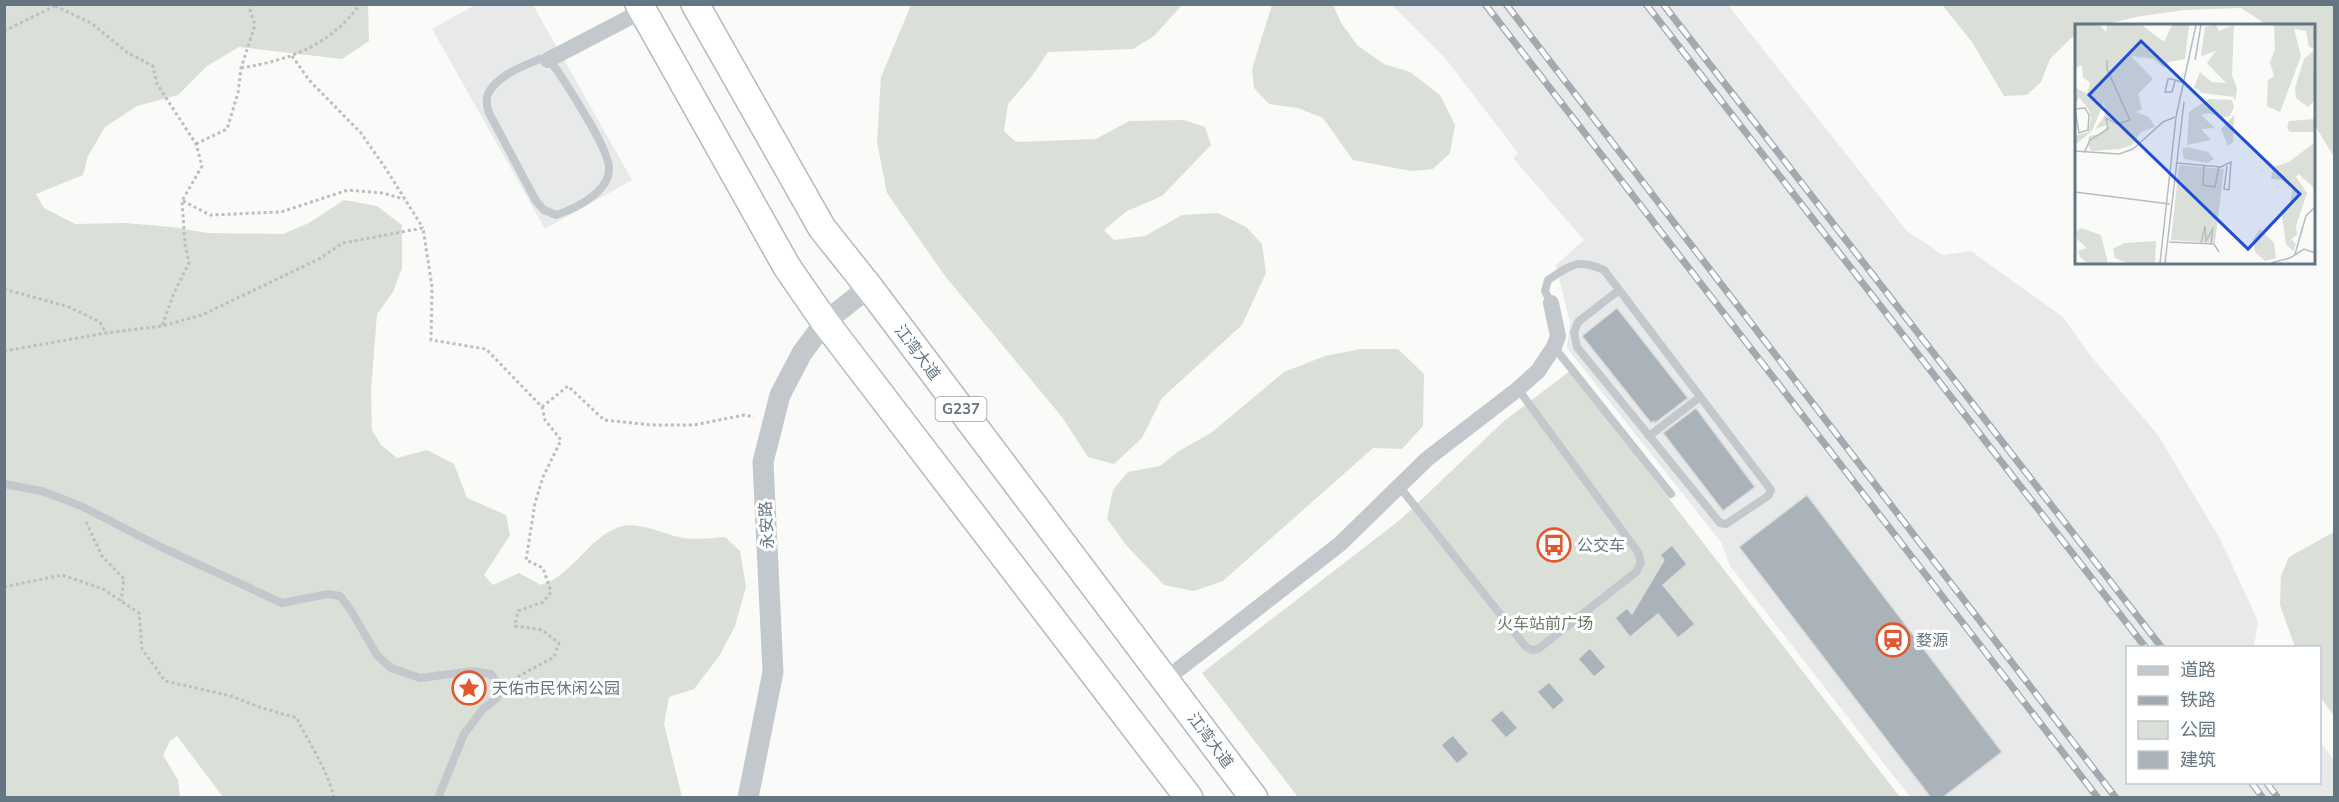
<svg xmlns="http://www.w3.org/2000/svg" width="2339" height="802" viewBox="0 0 2339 802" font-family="Mulish,'Noto Sans SC',sans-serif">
<rect width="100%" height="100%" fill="#fafaf8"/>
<g fill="#e8e9e9">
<path d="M475,5H533L632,180L545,229L432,29Z"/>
<path d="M1392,5H1728L1907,231L1943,255L1971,251L2063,317L2089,354L2158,435L2220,539L2258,621L2254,647L2128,648V782H2320V742L2334,760V797H1910L1730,566L1721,542L1567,348L1570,323L1556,265L1584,240L1513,158L1518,153L1445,58Z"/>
</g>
<g fill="#dadfd7">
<path d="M5,5H368L369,41L342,59L239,47L207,66L178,95L137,106L105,127L88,156L83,175L36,194L44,208L75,224L125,223L172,227L208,233L283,234L309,223L344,200L377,206L402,225V268L393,292L377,314L371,390L372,430L381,445L397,458L427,450L454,464L467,498L506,515L510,535L484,575L493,585L519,573L541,585C575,574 590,534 623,526C641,522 666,535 683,538C696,540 712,538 725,537L740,551L746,587L735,626L720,655L694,689L669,697L664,724L682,797H223L177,736L170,741L163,755L178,780L180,797L5,798Z"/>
<path d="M911,5H1182L1154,36L1133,49L1048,52L1032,76L1008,104L1004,131L1016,142L1096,139L1129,121L1184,120L1205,127L1211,145L1162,196L1127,211L1104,230L1114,240L1145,236L1182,215L1218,213L1246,227L1262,244L1266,273L1242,325L1162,398L1142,438L1114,464L1088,457L1062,417L945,276L887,193L877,142L881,77Z"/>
<path d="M1272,5H1333L1341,23L1358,46L1384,64L1410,72L1440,95L1455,125L1450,153L1433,169L1411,171L1353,160L1323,118L1298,108L1269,104L1254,88L1252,69Z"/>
<path d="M1942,5H2334V157L2314,124V26L2267,25L2241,8L2184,10L2141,16L2101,25L2076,26V35L2071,38L2050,59L2041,82L2027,95L2004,96L1972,42Z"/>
<path d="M1361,349H1398L1424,374L1423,426L1402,449L1373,448L1223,581L1194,591L1164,585L1127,546L1107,519L1113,490L1128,472L1160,466L1179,451L1211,433L1284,372L1325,356Z"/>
<path d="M1570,371L1900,797H1298L1202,673L1401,519L1504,421Z"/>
<path d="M2334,532V716L2320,697V648L2295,647L2280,605L2281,576L2289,557Z"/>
</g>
<g fill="#aab3b9" stroke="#dcdcda" stroke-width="1.5">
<path d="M1617,308L1688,398L1655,423L1654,421L1651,423L1582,336Z"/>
<path d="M1696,408L1755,487L1723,511L1663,433Z"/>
<path d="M1807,495L2002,752L1942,798H1931L1739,547Z"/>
<path d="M1672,545L1687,564L1663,585L1695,624L1678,638L1658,614L1630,637L1615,618L1627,608L1632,614L1664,560L1660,555Z"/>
<path d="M1590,648L1606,667L1594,677L1578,659Z"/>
<path d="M1549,682L1565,700L1553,710L1537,692Z"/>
<path d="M1502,710L1518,728L1506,738L1490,720Z"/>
<path d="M1453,735L1469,754L1457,764L1441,745Z"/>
</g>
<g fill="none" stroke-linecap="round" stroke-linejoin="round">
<g stroke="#b4b9bd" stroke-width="30">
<g id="trunk">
<path d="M639,4L787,267L825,322L1189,798"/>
<path d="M695,4L822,228L869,287L1254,798"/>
</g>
</g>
<g stroke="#bbbfc2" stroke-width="3" stroke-dasharray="3 3" stroke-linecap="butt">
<path d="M55,6L91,23L128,53L153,66L157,84L196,144L202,166L182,201L185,244L189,263L174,293L162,326"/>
<path d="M4,31L59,4"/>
<path d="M292,56L309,80L361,133L386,169L423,228"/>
<path d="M241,68C289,60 330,46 360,4"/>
<path d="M196,144L227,129L238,93L241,68L255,25L248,4"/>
<path d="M183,201L210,215L281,212L348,190L382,193L404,199"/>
<path d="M4,289L69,307L100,322L106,333"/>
<path d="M4,351L106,333L162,326L202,315L319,259L343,243L423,228L432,287L431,340L486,349L542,407L545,420L561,440L543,477L535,503L526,560L543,568L551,592L543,602L518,611L515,626L542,630L559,643L554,657L510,681"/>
<path d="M542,407L568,386L604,420L652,425H694L744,415L754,417"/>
<path d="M86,522L102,556L124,579L121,601"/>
<path d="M4,587L62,575L103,589L139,613L142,649L165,681L231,696L259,707L297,718C309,744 328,770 334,798"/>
</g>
<g stroke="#c3c8cc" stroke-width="8">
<path d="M540,59L548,60L557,70C569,89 610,150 609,169C609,192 575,209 556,215L544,210L536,201L489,113C487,107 485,100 488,94C496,76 523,66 540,59Z"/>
<path d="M1551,303L1545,291L1548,280C1571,265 1578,258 1604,270L1771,490L1768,496L1726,524L1720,523L1577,347L1574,332L1578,322L1619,290"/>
<path d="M1554,347L1671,494"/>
<path d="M1649,436L1700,397"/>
<path d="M4,484L42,491L81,506L161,547L282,603L328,594L340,596L350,609L377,655L391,668L420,678L472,671L491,674L500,688L497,698L483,709L464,734L438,798"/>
<path d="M1399,486L1526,647L1532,650L1538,649L1636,572L1641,563L1638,552L1518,389"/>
</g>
<g stroke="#c3c8cc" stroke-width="16">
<path d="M548,60L642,11"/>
<path d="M1166,679L1340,544L1427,459L1518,389L1538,371L1554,347L1558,336L1551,303"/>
</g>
<path stroke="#c3c8cc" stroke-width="21" d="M748,798L773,672L763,462L780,395L802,353L825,322L869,287"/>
<use href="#trunk" stroke="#fff" stroke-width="27"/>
<g stroke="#a2aab0" stroke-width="7">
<g id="rail">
<path d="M1485,4L2098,798"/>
<path d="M1506,4L2116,798"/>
<path d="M1646,4L2146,648"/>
<path d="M1663,4L2162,648"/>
<path d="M2251,782L2263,798"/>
<path d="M2266,782L2278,798"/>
</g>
</g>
<use href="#rail" stroke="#fff" stroke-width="4.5" stroke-dasharray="14" stroke-linecap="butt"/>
</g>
<defs>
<g id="bus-ring" transform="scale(1.725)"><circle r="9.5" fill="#fff" stroke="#e4572e" stroke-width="1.5"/><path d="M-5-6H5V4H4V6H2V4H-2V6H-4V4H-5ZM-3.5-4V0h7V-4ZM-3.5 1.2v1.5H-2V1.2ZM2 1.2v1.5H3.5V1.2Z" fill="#e4572e"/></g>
<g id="station-ring" transform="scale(1.725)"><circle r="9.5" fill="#fff" stroke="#e4572e" stroke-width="1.5"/><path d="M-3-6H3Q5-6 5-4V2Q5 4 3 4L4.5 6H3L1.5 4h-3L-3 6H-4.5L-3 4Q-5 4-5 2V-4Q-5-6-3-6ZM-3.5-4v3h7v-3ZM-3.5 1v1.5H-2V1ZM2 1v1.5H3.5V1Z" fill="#e4572e"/></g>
<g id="sight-ring" transform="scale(1.725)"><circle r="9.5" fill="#fff" stroke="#e4572e" stroke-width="1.5"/><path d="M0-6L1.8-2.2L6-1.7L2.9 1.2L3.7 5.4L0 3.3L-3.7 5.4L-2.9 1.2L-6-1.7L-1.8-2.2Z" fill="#e4572e"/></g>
</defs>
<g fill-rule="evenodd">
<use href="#bus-ring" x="1554" y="545"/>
<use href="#station-ring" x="1893" y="640"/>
<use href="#sight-ring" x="469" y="688"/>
</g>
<g text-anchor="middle" stroke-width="6" stroke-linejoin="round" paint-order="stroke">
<rect fill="#fff" stroke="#939fa8" stroke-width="1.5" x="935.5" y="397" width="51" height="24" rx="4.5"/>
<g font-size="15" font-weight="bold" fill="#657683">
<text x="961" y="414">G237</text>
</g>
<g font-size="16" fill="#657683" stroke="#fff">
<text transform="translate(918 352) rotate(53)" y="6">江湾大道</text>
<text transform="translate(766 525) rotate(-93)" y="6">永安路</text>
<text transform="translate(1211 740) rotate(53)" y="6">江湾大道</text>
</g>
<g font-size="16" fill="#657683" stroke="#fff" text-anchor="start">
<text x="1577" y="551">公交车</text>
<text x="1916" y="646">婺源</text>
<text x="492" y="694">天佑市民休闲公园</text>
</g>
<g font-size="16" fill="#687a64" stroke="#fff">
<text x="1545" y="629">火车站前广场</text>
</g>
</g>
<g transform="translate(2075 24)">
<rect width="240" height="240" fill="#fafaf8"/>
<path d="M0,1H25L31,8L32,1H67L89,18L97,1H114L110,35L94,38L89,44L79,35L56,32L78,55L63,70L67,85L61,88L74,93L80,103L66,108L57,121L45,125L16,127L13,121L14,112L25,110L35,100L20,105L31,90L29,78L17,107L0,121V112L13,108L16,95L14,86L4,73L0,83V63L12,70L15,59L8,53L7,41L0,44ZM141,1L144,7L159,1L157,51L162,65L160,78L159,73L127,69L119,63L125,48L137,58L151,59L132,39L141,27L126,32L130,3ZM199,1H240L238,24L234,23L231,7L219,5L226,32L205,88L192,82L193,56L199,52L195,38L200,26ZM238,27L240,76L233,83L221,74L220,64L229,35ZM134,75L157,76L159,83L155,92L147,94L134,89L126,91L140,104L126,105L136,116L112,121L114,88ZM159,91L158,118L153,122L146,105ZM240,95V108H215L212,104L214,97ZM240,118V165L224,150L221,153L232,169L221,202L222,211L216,215L221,220L218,227L211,220L207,191L214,182L218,164L207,156L196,155L198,143L214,138ZM112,123L133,128L139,135L132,139L109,135L107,125ZM104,141L149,145L140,219L96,216ZM6,204L26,211L33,239H12L5,233L3,227L12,224L2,215L1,208ZM185,205L199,219L201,234L190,237L180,228L178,215ZM81,217L80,239H52L40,234L38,225L49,219Z" fill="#dadfd7"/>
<path fill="none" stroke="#b5bdc2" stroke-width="1.5" d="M120,36L126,1M100,57L97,68H90L93,55H97L109,59M10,84L14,91L13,106L4,109L0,85ZM0,127L44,130L58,125L88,98L100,93M9,129L15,116L33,105L31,94L42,100L55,96L32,45V36M102,139L146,143L156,138L154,166M129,141L128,161L140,163L144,143M152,142L149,165L154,166M0,168L95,180M94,218L139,220L144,228M126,220L130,202L131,217L138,204L136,220M220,230L231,192L240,183M85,239L101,93L121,1M90,239L109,78M196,239L215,234L229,225L240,229"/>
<path fill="#1d4ed8" fill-opacity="0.15" stroke="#1d4ed8" stroke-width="3" d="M66,17L225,170L173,225L14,71Z"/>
<rect width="240" height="240" fill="none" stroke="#657683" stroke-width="3"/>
</g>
<rect width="2339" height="802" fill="none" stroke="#657683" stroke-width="12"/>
<rect x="2126" y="646" width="195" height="138" fill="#ffffff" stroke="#c1c8cd" stroke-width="1.5"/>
<rect x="2138" y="666" width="30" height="9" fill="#c3c8cc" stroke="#c1c8cd" stroke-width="1.5"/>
<text x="2180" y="676" font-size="18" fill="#657683">道路</text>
<rect x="2138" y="696" width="30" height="9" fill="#a2aab0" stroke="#c1c8cd" stroke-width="1.5"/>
<text x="2180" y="706" font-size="18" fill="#657683">铁路</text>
<rect x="2138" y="721" width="30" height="18" fill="#dadfd7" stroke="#c1c8cd" stroke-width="1.5"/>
<text x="2180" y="736" font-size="18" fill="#657683">公园</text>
<rect x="2138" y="751" width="30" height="18" fill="#aab3b9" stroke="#c1c8cd" stroke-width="1.5"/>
<text x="2180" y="766" font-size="18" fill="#657683">建筑</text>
</svg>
